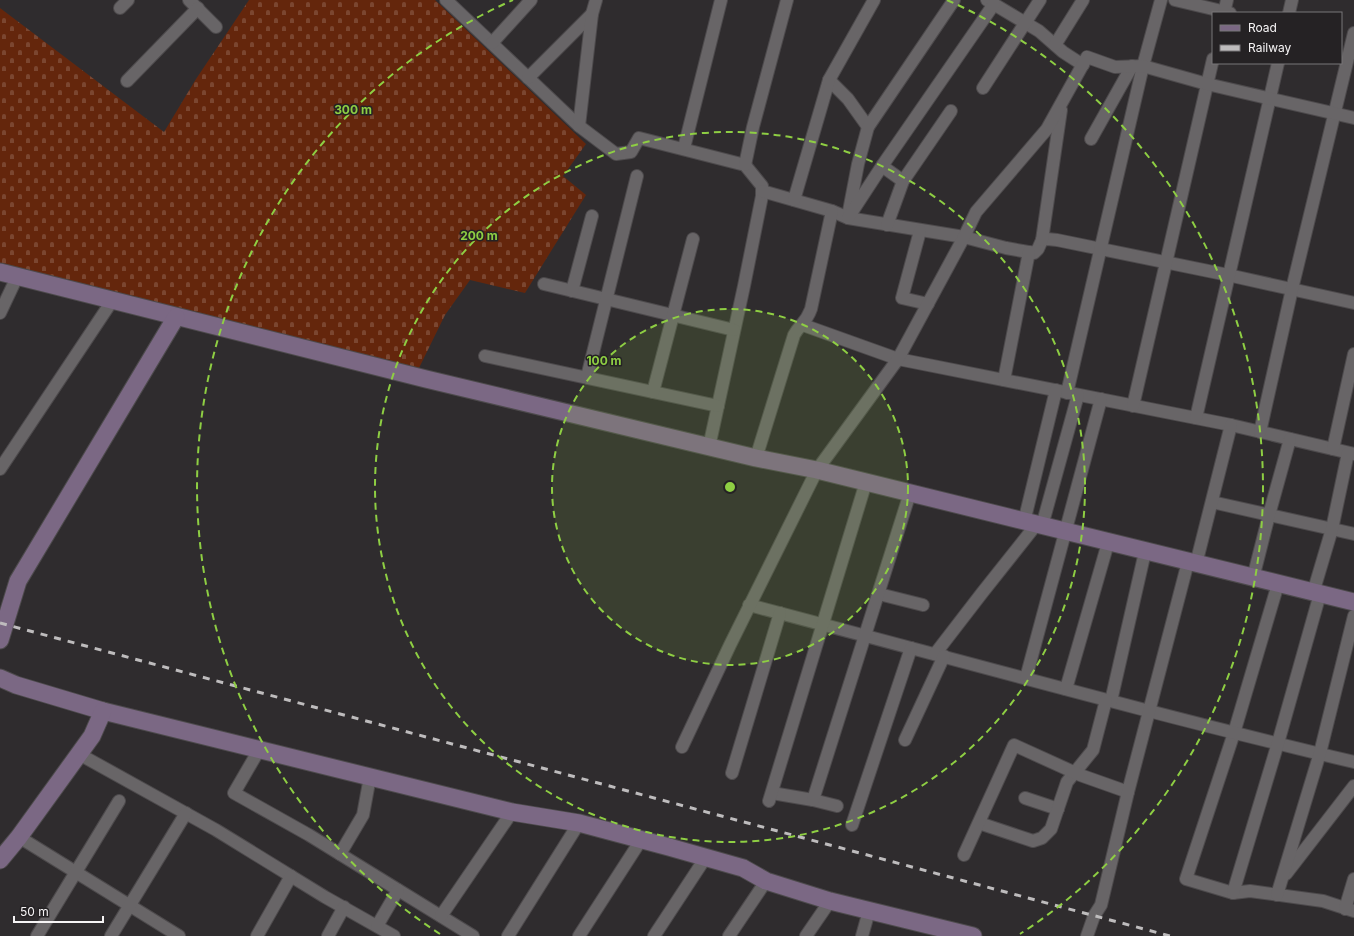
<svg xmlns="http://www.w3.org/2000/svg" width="1354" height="936" viewBox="0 0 1354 936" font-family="Inter,sans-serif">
<defs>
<pattern id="cemetery-stones" width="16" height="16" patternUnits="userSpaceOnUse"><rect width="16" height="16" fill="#64260c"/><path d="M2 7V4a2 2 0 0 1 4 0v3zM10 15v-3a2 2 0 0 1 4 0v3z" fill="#7b4630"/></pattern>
</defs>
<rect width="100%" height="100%" fill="#2f2c2e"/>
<path fill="url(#cemetery-stones)" d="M249,0H435L586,144L563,176L586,195L525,293L470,280L445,315L419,368L0,265V8L164,132L196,79Z"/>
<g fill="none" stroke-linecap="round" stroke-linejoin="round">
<g stroke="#4d4a4c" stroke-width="14">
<g id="street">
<path d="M189,0L216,27"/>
<path d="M446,0L579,126L616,154L631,152L639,138L745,165L762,186V196L744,286L709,447"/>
<path d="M987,0L1039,31L1063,52L1083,65"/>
<path d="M1175,0L1230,13"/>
<path d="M120,8L128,0"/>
<path d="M1224,13L1227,0"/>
<path d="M1289,13L1292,0"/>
<path d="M492,43L531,0"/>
<path d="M1055,45L1083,0"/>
<path d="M528,78L592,14"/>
<path d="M829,80L848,99L868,127"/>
<path d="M127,81L198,8"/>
<path d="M983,88L1040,0"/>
<path d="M579,126L592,14L596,0"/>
<path d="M1091,139L1132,66"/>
<path d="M684,148L721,0"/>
<path d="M745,165L753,127L787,0"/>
<path d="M882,166L903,181"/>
<path d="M762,191L832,211L848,218L964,237L1006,248L1034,253L1038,249L1042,240L1047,239L1057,240L1228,275L1354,303"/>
<path d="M794,200L829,80L874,0"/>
<path d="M849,211L858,164L868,127L954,0"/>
<path d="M848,218L882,166L994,4"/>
<path d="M887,225L903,181L951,111"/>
<path d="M920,231L902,298L928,304"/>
<path d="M1042,240L1061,110"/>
<path d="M544,284L734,330"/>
<path d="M572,291L592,216"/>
<path d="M0,313L17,277"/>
<path d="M803,325L898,359L1231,425L1354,454"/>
<path d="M485,356L718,406"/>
<path d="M587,377L637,176"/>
<path d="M1004,380L1029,252"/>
<path d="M653,392L693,239"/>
<path d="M1067,393L1143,66L1161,0"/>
<path d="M1133,406L1213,59"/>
<path d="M1196,418L1278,63"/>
<path d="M1260,432L1292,289L1354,33"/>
<path d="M1333,449L1354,354"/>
<path d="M756,458L794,335C800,324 806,323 811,309L832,211"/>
<path d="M0,469L112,301"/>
<path d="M1212,502L1354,534"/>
<path d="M1024,522L1056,390"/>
<path d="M1042,526L1078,395"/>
<path d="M1196,564L1231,425"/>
<path d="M1253,578L1269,515L1290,439"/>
<path d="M1278,584L1234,733L1186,879L1233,893L1250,891L1323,901L1354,911"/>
<path d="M1313,593L1332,529L1348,453"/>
<path d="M879,594L923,605"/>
<path d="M749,605C951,658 1151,714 1354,762"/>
<path d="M935,654L982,593L1036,525"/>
<path d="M1026,678L1101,399"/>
<path d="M1066,689L1108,543"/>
<path d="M1111,701L1145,552"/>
<path d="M905,740L944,656"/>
<path d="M682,747L730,645L817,470L898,359L964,237L976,212L1047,129L1087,57L1115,67L1143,66L1207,84L1354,118"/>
<path d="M259,750L234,793L309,835L473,936"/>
<path d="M79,754L216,830L325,897L394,936"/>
<path d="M732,773L780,613"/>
<path d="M772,793L813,800L837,806"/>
<path d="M1025,798L1058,809"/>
<path d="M813,800L910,493"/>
<path d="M769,801L866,482"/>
<path d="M979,823L1033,841L1042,838L1051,829L1067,782L1093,750L1106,700"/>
<path d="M852,825L911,648"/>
<path d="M19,837L179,936"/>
<path d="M340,854L363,815L370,777"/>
<path d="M964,855L1014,745L1080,775L1128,792"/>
<path d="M1286,874L1354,786"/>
<path d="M1233,893L1278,743L1320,594"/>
<path d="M1277,895L1320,753L1354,616"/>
<path d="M1345,909L1354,879"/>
<path d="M441,916L512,812"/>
<path d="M377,926L398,890"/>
<path d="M37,936L119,801"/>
<path d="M111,936L186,813"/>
<path d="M257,936L291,876"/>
<path d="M328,936L344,907"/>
<path d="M508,936L579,823"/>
<path d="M579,936L641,840"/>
<path d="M654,936L706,857"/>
<path d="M729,936L766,881"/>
<path d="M806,936L830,901"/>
<path d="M862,936L869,911"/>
<path d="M1087,936L1094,916L1101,905L1128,792L1188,562"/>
</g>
</g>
<g stroke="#4d4a4c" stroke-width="19">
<g id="secondary">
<path d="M0,272L426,379L756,458L817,470L1354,602"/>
<path d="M0,640L18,581L176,317"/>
<path d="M0,678L16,685L103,711L512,812L579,823L669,847L743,868L766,881L830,901L973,936"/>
<path d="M0,860L19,837L92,736L103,711"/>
</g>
</g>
<use href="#street" stroke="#686567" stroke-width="12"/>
<use href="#secondary" stroke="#7b6884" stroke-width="17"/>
<path stroke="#bebcbd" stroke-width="3" stroke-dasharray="7 7" stroke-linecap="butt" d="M0,623L1170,936"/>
</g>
<circle cx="730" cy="487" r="178" fill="#8ece43" fill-opacity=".12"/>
<g fill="none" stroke="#8ece43" stroke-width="2" stroke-dasharray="7 5">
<circle cx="730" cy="487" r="178"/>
<circle cx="730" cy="487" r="355"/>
<path d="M440 934A533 533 0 0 1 513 0M947 0A533 533 0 0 1 1020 934"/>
</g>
<circle cx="730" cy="487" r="6" fill="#8ece43" stroke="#252224" stroke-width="2"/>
<g font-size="12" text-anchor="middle" font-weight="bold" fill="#8ece43" stroke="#252224" stroke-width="3" stroke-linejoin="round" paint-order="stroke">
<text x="353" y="114">300 m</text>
<text x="479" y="240">200 m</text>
<text x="604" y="365">100 m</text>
</g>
<rect x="1212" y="12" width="130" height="52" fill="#252224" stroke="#797678"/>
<rect x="1220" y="25" width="20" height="6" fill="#7b6884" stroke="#797678"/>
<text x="1248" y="32" font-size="12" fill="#f6f4f5">Road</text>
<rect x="1220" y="45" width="20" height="6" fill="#bebcbd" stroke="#797678"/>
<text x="1248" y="52" font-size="12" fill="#f6f4f5">Railway</text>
<path d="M14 916v6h89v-6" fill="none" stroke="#f6f4f5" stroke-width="2"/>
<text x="20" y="916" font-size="12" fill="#f6f4f5" stroke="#252224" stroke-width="3" paint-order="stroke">50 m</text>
</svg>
